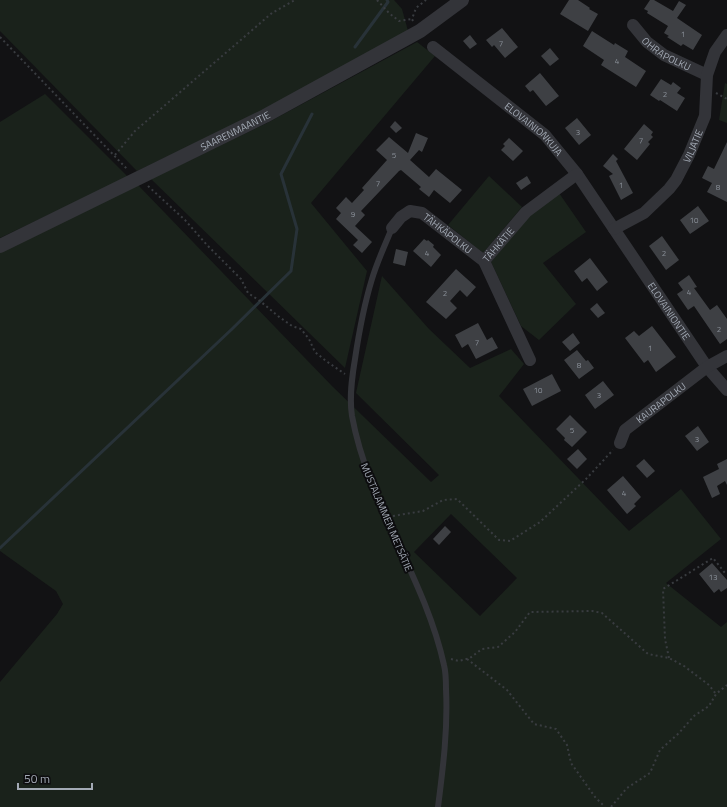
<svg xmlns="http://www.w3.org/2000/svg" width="727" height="807" viewBox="0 0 727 807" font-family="'Titillium Web',sans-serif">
<rect width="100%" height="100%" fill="#121214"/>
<g fill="#1a221b" fill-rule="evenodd">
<path d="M0,0H394L402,9L408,31L265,110L137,171L0,31Z"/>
<path d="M417,42L435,56L311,203L367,271L345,368L151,179L267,123Z"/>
<path d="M725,83L727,84V123L719,120Z"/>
<path d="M45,94L128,177L0,238V122Z"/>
<path d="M489,176L522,207L483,253L448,225Z"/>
<path d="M138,185L332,386L431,482L439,475L356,393L382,276L429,329L470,368L511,349L524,364L499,396L629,531L681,489L721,539L666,583L721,627L727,622V807H0V682L57,614L63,604L56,591L0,551V252ZM451,514L517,578L480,616L414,552Z"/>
<path d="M559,193L586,232L543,263L576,304L539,340L521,326L491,262L529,215Z"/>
</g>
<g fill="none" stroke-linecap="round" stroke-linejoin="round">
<g stroke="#283238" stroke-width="3">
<path d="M355,47L388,2L387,0"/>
<path d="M0,548L232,329L291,271L297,229L281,174L312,114"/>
</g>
</g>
<g fill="#3e4044">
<path d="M569,0H578L590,8L589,9L598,14L588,31L560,14Z"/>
<path d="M650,0H654L673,11L679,1L686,5L677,18L702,35L693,50L683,44L681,46L667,37L669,36L664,33L668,26L647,13L648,11L644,9Z"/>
<path d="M502,28L518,47L505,58L494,45L492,47L486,40Z"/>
<path d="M592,31L614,45L615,43L628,51L625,57L646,71L636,87L601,65L604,60L583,46Z"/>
<path d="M470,35L477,44L470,49L463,41Z"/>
<path d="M550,48L559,59L550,66L541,56Z"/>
<path d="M540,73L559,96L546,106L533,90L530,92L525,86Z"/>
<path d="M661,79L671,85L673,82L681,88L677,93L685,98L677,111L660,100L659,101L650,95Z"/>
<path d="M577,118L591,135L579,145L565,128Z"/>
<path d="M395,121L402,128L396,133L390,127Z"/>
<path d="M644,124L653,132L651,135L653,137L648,142L650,144L637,160L624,149Z"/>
<path d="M416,133L428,138L422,152L419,150L410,160L429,177L436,169L462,190L450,203L434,190L429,197L419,189L421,187L401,170L399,171L361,211L365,215L355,226L372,242L362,253L353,245L358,240L336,219L341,213L336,208L346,197L352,203L364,190L362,188L387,160L376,150L389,137L408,153Z"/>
<path d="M509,138L523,151L513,161L501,150L505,146L503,144Z"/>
<path d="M727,142V202L707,192L712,183L702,178L708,166L714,169Z"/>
<path d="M613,154L618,159L616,161L633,193L621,200L609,176L613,174L603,166Z"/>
<path d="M527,176L531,183L521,190L516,183Z"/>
<path d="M698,206L709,221L690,234L680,220Z"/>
<path d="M662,236L679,260L666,270L649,246Z"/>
<path d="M424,239L427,241L428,240L434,245L433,247L441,255L431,267L413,251Z"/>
<path d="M396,249L408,252L405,266L393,263Z"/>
<path d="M590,258L608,282L597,291L587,278L582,282L574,271Z"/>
<path d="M456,269L476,287L467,297L460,290L450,301L457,308L446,319L426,302Z"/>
<path d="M689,275L697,287L694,288L710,310L717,305L727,319V339L720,344L694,306L688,310L677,294L683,290L678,283Z"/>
<path d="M597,303L605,313L598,318L590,309Z"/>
<path d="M478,323L487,340L492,337L498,348L476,359L468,344L462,348L455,335Z"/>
<path d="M652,326L676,357L656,372L648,360L644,363L625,338L634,331L639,336Z"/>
<path d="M573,333L580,343L570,351L562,342Z"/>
<path d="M577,350L586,361L588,360L594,368L579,379L564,360Z"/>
<path d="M552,374L561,391L532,406L523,389Z"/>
<path d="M603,381L614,395L595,409L585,395Z"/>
<path d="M570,415L587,432L572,447L564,440L565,438L556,429Z"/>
<path d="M698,426L709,442L697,451L685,436Z"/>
<path d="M578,449L587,459L577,469L567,459Z"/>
<path d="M644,459L655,471L647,478L636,466Z"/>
<path d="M727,459V485L725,481L717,486L720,494L712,498L703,477L719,469L717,464Z"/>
<path d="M623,476L641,497L634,504L636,506L627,514L607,490Z"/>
<path d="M445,526L451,532L439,545L433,539Z"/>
<path d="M712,563L727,580V588L721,592L719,589L714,593L699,574Z"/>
</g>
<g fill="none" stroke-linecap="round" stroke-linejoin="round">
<g stroke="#393c40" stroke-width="2" stroke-dasharray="2 3" stroke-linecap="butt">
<path d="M377,0L389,13L399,21L412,19"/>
<path d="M413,21L412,19L416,8L426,0"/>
<path d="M0,37L128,170"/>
<path d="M716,93L727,99"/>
<path d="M115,155L135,131L272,13L295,0"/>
<path d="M148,186L185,220L207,245L241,279L248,293L260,301L278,316L292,326L301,329L309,339L315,352L326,361L345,374"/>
<path d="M393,516L423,511L443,500L457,499L499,540L510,541L540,522L586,479L613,450"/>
<path d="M669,658L665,639L663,589L713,558L725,573"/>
<path d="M451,659L459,661L470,658L482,649L498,647L515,632L530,612L592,611L602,613L648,654L669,658L684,666L709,685L716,694"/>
<path d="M467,659L507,690L534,724L556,729L567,745L571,763L595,797L605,807"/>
<path d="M611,807L627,788L650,773L660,750L679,733L694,716L709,706L716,694L727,685"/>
</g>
<path stroke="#333439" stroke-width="6" d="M392,228C385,245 377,262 372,279C364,305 359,332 355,359C352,377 349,397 352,416C368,504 425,578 444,665C446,673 446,682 446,689C448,729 443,768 438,807"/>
<g stroke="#333439" stroke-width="12">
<path id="s1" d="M633,25L647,42L664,55L707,75"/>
<path id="s2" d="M433,47L545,135L577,174L707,367L727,390"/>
<path id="s3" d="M392,228L401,217L410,211L422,213L484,261"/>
<path id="s4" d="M614,229L644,213L669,189L676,180L689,155L705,116L707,75L715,52L727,35"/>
<path id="s5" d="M530,360L484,261L526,212L577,174"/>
<path id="s6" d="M620,443L625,430L707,367L727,356"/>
</g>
<path stroke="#333439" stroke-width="14" id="s7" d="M0,246L265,116L420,31L462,0"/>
</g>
<g text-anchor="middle" stroke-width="4" stroke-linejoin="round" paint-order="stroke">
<g font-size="8" fill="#8a9099">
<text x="683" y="37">1</text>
<text x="501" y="46">7</text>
<text x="617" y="64">4</text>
<text x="665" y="97">2</text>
<text x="578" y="135">3</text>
<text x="641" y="143">7</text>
<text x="394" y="158">5</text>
<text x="378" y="186">7</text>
<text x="621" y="188">1</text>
<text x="718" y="190">8</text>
<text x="353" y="217">9</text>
<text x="694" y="223">10</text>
<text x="427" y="256">4</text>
<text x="664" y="256">2</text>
<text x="689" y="295">4</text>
<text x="445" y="296">2</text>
<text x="719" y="332">2</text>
<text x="477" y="345">7</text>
<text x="650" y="351">1</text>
<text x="579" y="368">8</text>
<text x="538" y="393">10</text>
<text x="599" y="398">3</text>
<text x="572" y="433">5</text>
<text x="697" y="442">3</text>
<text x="624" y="496">4</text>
<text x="713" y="580">13</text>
</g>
<g font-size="10" fill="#a3aab5" stroke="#0d0d0f">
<text dy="4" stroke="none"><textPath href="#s1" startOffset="45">OHRAPOLKU</textPath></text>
<text dy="4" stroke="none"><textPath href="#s2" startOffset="130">ELOVAINIONKUJA</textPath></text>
<text dy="4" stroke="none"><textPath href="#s7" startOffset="262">SAARENMAANTIE</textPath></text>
<text dy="4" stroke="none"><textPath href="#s4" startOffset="118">VILJATIE</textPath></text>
<text dy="4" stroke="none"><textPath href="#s3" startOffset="70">TÄHKÄPOLKU</textPath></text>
<text dy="4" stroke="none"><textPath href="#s5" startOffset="131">TÄHKÄTIE</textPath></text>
<text dy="4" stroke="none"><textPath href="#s2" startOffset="358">ELOVAINIONTIE</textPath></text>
<text dy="4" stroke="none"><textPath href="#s6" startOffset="59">KAURAPOLKU</textPath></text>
<text transform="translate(387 517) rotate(67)" y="4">MUSTALAMMEN METSÄTIE</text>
</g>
</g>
<path d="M18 783v6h74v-6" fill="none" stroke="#a3aab5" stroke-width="2"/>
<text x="24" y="783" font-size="12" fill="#a3aab5" stroke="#0d0d0f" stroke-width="3" paint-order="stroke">50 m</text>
</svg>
